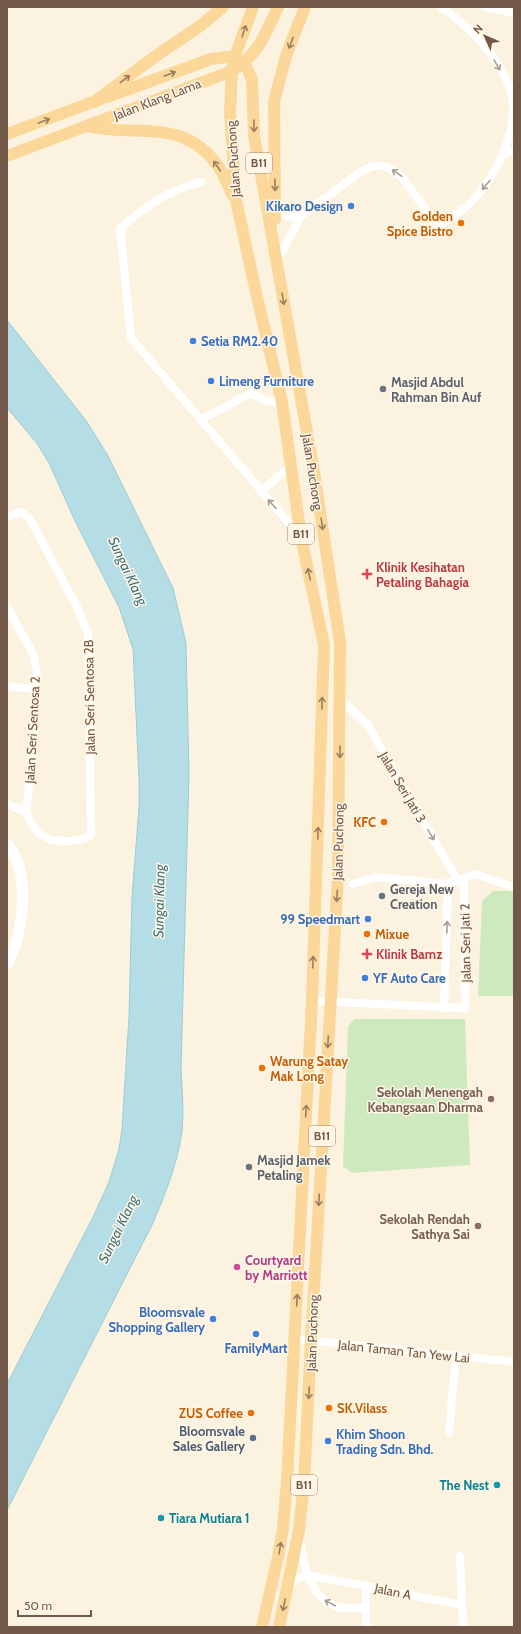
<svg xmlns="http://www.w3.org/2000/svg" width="521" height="1634" viewBox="0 0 521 1634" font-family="Cabin,sans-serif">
<rect width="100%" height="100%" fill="#fcf2e0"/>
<g fill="#cfe9bf">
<path d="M493,891H514V996H478L482,901Z"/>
<path d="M354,1019H465L470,1165L352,1173L343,1166L348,1027Z"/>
</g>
<path fill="#b5dde5" stroke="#9cccd6" d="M7,320L87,422L107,454L173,588L179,613L186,643L189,773L181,1069C182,1089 184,1111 182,1131C178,1163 165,1194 153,1223L7,1510V1384L94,1215L109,1182L119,1149L122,1129L129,1016L132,897L139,807V779L133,649L119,607L75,521L49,463L36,442L7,408Z"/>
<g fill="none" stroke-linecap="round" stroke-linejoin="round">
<g stroke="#fff" stroke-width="8">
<path d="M485,7L514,13"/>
<path d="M502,155L514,150"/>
<path d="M201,182C171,189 142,208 120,229L131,338L300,536"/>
<path d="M276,202L284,215L292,217L301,216"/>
<path d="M277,261L301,216L360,172L373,166H385L401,176L438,226C448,219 460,213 468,205C484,190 492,177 501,158C508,142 514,123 513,105C511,67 470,27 441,7"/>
<path d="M200,420L251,393L266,401L282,402"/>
<path d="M261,491L292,465"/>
<path d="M7,517L21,512L30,519L78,609L88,634L91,835C84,840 78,840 70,841C44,842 36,835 26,812"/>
<path d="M7,607L33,654L37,673L32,757L26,812"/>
<path d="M7,686L36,689"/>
<path d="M340,699L367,724L458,881"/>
<path d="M7,804L26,812"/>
<path d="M353,884L376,877L448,884L475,874L514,887"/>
<path d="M312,1001L465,1008L464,878"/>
<path d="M444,1008L448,884"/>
<path d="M295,1339L514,1362"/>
<path d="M449,1432L456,1356"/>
<path d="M300,1539C304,1577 318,1619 366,1606"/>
<path d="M460,1556L463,1627"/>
<path d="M288,1585L298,1578L307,1575L366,1586"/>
<path d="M366,1627V1586L461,1605"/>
</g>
<path stroke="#fff" stroke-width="11" d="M7,844C31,869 24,936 7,964"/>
<g stroke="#fbd899" stroke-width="12">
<path d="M253,7L235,56L232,71L230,112L236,200L257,297L282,402L301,537L324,645L312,1001L287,1481L283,1528L278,1557L262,1627"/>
<path d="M235,56L247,68L252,80L254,135L313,466L340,642L338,876L311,1340L304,1483L299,1530L279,1627"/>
<path d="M107,97L211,59L235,56"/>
<path d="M94,102L153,58L200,26L223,7"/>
<path d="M87,126C137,138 182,116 218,166C224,174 228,186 233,196"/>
<path d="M7,134L101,99"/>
<path d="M7,156L232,71C259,54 265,35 278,7"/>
<path d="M275,219L274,102L286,56L305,7"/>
</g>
</g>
<defs><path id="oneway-shaft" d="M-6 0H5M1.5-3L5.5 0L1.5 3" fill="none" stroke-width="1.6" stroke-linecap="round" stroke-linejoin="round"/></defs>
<g stroke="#9b7e60">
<use href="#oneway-shaft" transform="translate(244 31) rotate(-71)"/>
<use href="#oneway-shaft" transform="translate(291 43) rotate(110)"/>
<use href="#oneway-shaft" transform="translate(170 74) rotate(-20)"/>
<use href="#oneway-shaft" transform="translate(125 79) rotate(-37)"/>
<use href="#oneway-shaft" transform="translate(44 121) rotate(-20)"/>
<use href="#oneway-shaft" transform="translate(254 126) rotate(89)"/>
<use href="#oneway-shaft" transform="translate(217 166) rotate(-124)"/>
<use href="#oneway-shaft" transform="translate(275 185) rotate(89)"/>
<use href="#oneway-shaft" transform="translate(283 299) rotate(81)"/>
<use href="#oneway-shaft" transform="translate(322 524) rotate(81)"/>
<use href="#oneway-shaft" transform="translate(309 574) rotate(-102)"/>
<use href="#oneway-shaft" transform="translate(322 703) rotate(-88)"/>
<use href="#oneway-shaft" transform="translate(340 752) rotate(91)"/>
<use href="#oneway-shaft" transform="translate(318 833) rotate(-88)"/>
<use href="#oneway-shaft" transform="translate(337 896) rotate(94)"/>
<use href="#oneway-shaft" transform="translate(313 962) rotate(-88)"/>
<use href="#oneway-shaft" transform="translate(328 1042) rotate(93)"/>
<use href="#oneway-shaft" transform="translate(306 1111) rotate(-87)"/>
<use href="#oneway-shaft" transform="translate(319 1200) rotate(93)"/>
<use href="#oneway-shaft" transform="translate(297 1300) rotate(-87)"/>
<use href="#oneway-shaft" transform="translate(309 1393) rotate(93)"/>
<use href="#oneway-shaft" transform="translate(280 1548) rotate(-81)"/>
<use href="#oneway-shaft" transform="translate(284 1605) rotate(102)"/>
</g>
<g stroke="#aa9b91">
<use href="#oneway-shaft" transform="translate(497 65) rotate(60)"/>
<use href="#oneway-shaft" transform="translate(397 173) rotate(-146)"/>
<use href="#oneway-shaft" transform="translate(486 185) rotate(131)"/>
<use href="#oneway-shaft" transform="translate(272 504) rotate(-132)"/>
<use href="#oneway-shaft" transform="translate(431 835) rotate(60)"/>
<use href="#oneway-shaft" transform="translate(447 927) rotate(-88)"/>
<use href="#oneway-shaft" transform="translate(330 1603) rotate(-152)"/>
</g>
<g fill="#3f7fe0" stroke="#fff6e6" stroke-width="1.5">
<circle cx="351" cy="206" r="4"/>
<circle cx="193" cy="341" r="4"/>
<circle cx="211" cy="381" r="4"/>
<circle cx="368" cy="919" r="4"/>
<circle cx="365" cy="978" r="4"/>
<circle cx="213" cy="1319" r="4"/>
<circle cx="256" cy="1334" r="4"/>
<circle cx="328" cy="1441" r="4"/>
</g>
<g fill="#e8710a" stroke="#fff6e6" stroke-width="1.5">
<circle cx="461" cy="223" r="4"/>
<circle cx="384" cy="822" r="4"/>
<circle cx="367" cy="934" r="4"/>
<circle cx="262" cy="1068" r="4"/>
<circle cx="329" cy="1408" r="4"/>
<circle cx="251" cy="1413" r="4"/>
</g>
<g fill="#6b7280" stroke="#fff6e6" stroke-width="1.5">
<circle cx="383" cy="389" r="4"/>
<circle cx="382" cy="896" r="4"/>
<circle cx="249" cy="1167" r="4"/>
</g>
<g fill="#e0444e" stroke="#fff6e6" stroke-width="1.5">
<path d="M365 568h4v4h4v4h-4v4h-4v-4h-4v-4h4z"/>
<path d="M365 948h4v4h4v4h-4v4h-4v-4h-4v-4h4z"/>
</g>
<g fill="#8d6e63" stroke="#fff6e6" stroke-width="1.5">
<circle cx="491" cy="1099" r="4"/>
<circle cx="478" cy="1226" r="4"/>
</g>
<circle fill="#d1479c" stroke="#fff6e6" stroke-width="1.5" cx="237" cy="1267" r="4"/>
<circle fill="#5c6f8a" stroke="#fff6e6" stroke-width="1.5" cx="253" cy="1438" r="4"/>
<g fill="#0f9aa8" stroke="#fff6e6" stroke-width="1.5">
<circle cx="497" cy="1485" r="4"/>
<circle cx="161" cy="1518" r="4"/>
</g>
<g text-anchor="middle" stroke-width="3" stroke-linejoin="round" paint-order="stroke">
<g fill="#fff6e6" stroke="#9c8777" stroke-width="1">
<rect x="246" y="153" width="26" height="20" rx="3"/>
<rect x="288" y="524" width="26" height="20" rx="3"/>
<rect x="309" y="1126" width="26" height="20" rx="3"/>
<rect x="291" y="1475" width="26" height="20" rx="3"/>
</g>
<g font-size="12" font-weight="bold" fill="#725848">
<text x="259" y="167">B11</text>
<text x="301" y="538">B11</text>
<text x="322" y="1140">B11</text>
<text x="304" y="1489">B11</text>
</g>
<g font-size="13" fill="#725848" stroke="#fff6e6">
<text transform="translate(157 99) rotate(-21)" y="5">Jalan Klang Lama</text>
<text transform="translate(233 159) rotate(-94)" y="5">Jalan Puchong</text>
<text transform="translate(313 472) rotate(81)" y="5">Jalan Puchong</text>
<text transform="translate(89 697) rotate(-91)" y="5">Jalan Seri Sentosa 2B</text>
<text transform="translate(32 730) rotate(-87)" y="5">Jalan Seri Sentosa 2</text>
<text transform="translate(403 787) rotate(60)" y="5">Jalan Seri Jati 3</text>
<text transform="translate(338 842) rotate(-89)" y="5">Jalan Puchong</text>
<text transform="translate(465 943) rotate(-91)" y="5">Jalan Seri Jati 2</text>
<text transform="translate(312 1333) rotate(-88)" y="5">Jalan Puchong</text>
<text transform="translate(404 1351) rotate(6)" y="5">Jalan Taman Tan Yew Lai</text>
<text transform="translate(393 1591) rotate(12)" y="5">Jalan A</text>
</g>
<g font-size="13" font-weight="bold" fill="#366cbe" stroke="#fff6e6" text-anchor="start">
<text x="343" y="211" text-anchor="end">Kikaro Design</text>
<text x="201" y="346">Setia RM2.40</text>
<text x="219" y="386">Limeng Furniture</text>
<text x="360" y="924" text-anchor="end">99 Speedmart</text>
<text x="373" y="983">YF Auto Care</text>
<text x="205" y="1317" text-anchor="end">Bloomsvale<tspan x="205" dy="15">Shopping Gallery</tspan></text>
<text x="256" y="1353" text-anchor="middle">FamilyMart</text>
<text x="336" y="1439">Khim Shoon<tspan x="336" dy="15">Trading Sdn. Bhd.</tspan></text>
</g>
<g font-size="13" font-weight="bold" fill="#c56008" stroke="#fff6e6" text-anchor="end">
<text x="453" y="221">Golden<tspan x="453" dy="15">Spice Bistro</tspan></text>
<text x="376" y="827">KFC</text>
<text x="375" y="939" text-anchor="start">Mixue</text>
<text x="270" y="1066" text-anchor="start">Warung Satay<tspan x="270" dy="15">Mak Long</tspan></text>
<text x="337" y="1413" text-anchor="start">SK.Vilass</text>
<text x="243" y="1418">ZUS Coffee</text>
</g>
<g font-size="13" font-weight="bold" fill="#5b616d" stroke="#fff6e6" text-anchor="start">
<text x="391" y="387">Masjid Abdul<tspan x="391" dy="15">Rahman Bin Auf</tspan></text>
<text x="390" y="894">Gereja New<tspan x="390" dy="15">Creation</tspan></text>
<text x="257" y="1165">Masjid Jamek<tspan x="257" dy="15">Petaling</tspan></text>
</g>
<g font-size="13" font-weight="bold" fill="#be3a42" stroke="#fff6e6" text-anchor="start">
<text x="376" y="572">Klinik Kesihatan<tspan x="376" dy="15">Petaling Bahagia</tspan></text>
<text x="376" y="959">Klinik Bamz</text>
</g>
<g font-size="13" font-weight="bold" fill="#785e54" stroke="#fff6e6" text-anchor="end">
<text x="483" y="1097">Sekolah Menengah<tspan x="483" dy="15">Kebangsaan Dharma</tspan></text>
<text x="470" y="1224">Sekolah Rendah<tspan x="470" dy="15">Sathya Sai</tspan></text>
</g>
<g font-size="13" font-weight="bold" fill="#b23c85" stroke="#fff6e6" text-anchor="start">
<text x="245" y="1265">Courtyard<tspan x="245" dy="15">by Marriott</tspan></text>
</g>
<g font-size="13" font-weight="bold" fill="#4e5e75" stroke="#fff6e6" text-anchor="end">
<text x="245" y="1436">Bloomsvale<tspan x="245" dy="15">Sales Gallery</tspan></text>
</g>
<g font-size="13" font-weight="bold" fill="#0d838f" stroke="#fff6e6" text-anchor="end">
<text x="489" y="1490">The Nest</text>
<text x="169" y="1523" text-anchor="start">Tiara Mutiara 1</text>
</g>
<g font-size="14" font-style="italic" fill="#3f737f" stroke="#fff6e6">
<text transform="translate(128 571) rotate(65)" y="5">Sungai Klang</text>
<text transform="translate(159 901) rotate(-89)" y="5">Sungai Klang</text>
<text transform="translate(118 1229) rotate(-64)" y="5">Sungai Klang</text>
</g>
</g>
<rect width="521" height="1634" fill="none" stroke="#725848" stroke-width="16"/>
<g transform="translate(485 36) rotate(315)" stroke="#fff6e6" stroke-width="3" paint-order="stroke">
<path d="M0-3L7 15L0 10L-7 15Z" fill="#725848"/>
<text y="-6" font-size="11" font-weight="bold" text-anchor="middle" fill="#725848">N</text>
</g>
<path d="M18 1610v6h73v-6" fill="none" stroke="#725848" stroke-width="2"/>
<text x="24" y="1610" font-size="12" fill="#725848" stroke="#fff6e6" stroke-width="3" paint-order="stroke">50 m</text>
</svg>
